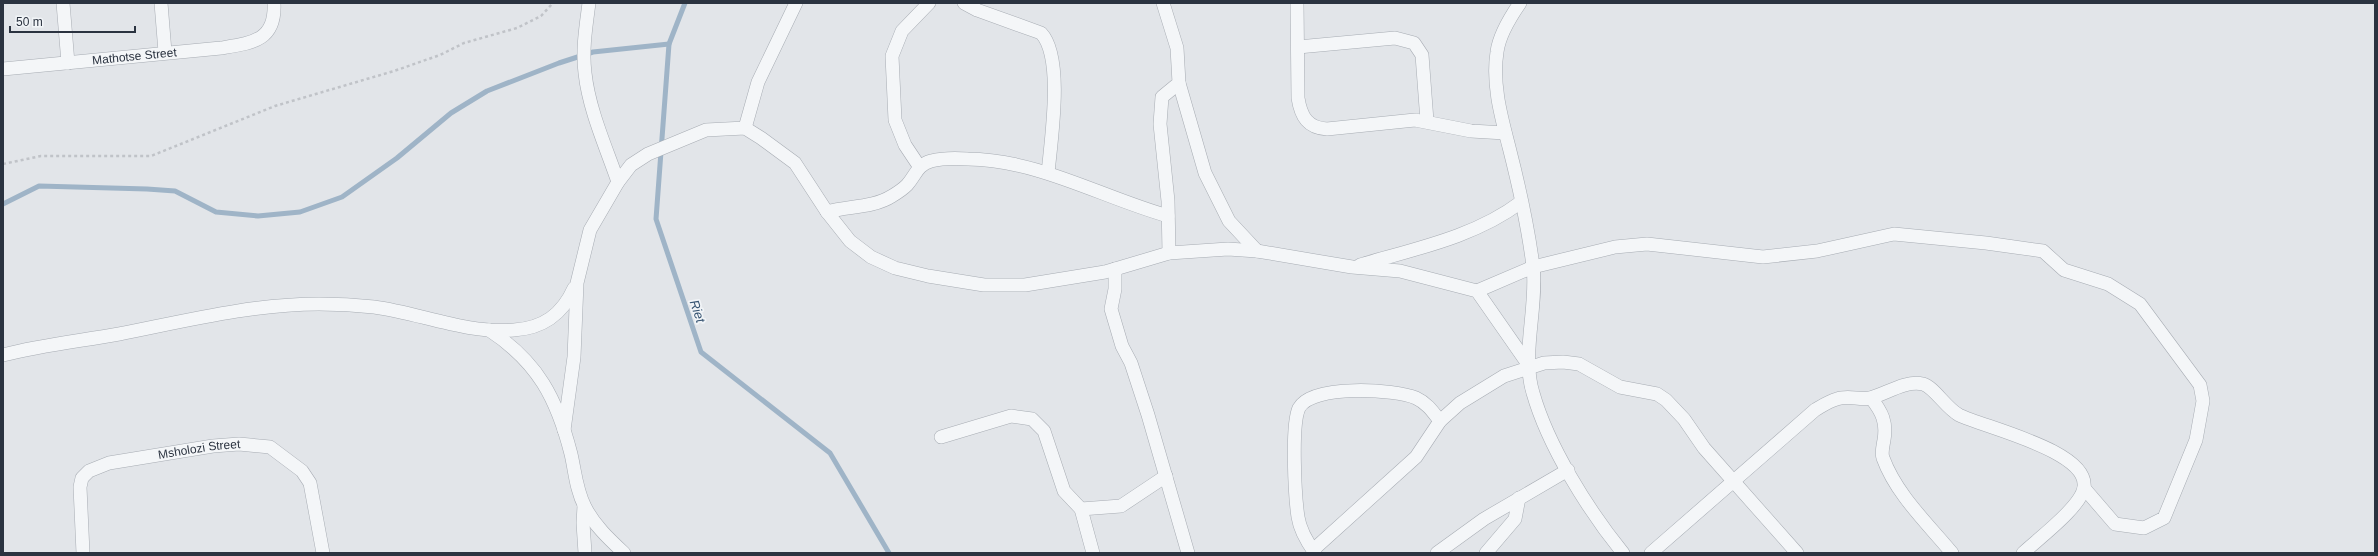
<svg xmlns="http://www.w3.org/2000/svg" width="2378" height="556" viewBox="0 0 2378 556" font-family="Arial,sans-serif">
<rect width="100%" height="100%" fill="#e2e5e9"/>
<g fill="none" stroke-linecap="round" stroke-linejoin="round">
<g stroke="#9fb4c7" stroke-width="5">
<path d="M685,3L669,44L656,219L701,352L830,453L889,553"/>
<path d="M3,204L39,186L147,189L175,191L216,212L258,216L300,212L342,197L397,158L451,113L487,91L559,63L593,52L669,44"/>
</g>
<g stroke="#a7acb3" stroke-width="14">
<g id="street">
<path d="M63,3L68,63"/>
<path d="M161,3L165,52"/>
<path d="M589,3C586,26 582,50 585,73C589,110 606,147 618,182"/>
<path d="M964,3L977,10L1041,33C1064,57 1051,140 1048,173"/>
<path d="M1163,3L1177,48L1179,83L1162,97L1160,124L1168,201L1169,253"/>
<path d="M1297,3L1298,98C1301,117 1308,128 1327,129L1415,120L1471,131L1505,133"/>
<path d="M1520,3C1511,16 1499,35 1497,52C1492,84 1501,116 1509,147C1519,186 1528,227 1533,266C1538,306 1521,354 1533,393C1548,446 1588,510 1623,553"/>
<path d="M1298,47L1395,38L1414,43L1422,55L1427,121"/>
<path id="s1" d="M3,69L221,48C252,43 276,41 274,3"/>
<path d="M1179,83L1205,173L1229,221L1257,251"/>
<path d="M745,128L758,82L796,3"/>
<path d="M919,166L905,145L895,120L892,56L902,31L929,3"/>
<path d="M827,212C848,206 873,208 892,196C897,193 903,189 907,185C916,175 917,165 931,161C943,158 956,158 968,159C1039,160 1101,197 1168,216"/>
<path d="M1360,265C1414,249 1475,237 1521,202"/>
<path d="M1115,269V289L1111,309L1122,346L1131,363L1148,415L1188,553"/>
<path d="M1477,291L1533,267L1615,247L1647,244L1763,257L1817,251L1894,234L1986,243L2043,251L2064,270L2108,284L2140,304L2200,385L2203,401L2196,440L2164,518L2144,528L2115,524L2084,488"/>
<path d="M489,330C538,362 557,399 571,454C575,471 576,490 585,507C594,525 609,539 624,553"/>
<path d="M3,355C41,345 80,341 119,334C185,321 252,304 319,304C337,304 356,305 374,307C420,313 466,334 514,330C543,328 562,315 574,288"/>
<path d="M1871,398C1882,412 1887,422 1884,440C1883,446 1881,453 1883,458C1896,494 1928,524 1952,553"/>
<path d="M564,430L574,357L577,283L590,230L618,182L631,165L648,154L706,130L745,128L761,138L795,163L827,212L850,241L871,257L895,268L928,276L984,285H1025L1105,272L1169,253L1228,249L1257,251L1352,267L1400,271L1477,291L1530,367"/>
<path d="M941,437L1011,416L1032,419L1044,431L1064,491L1081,509L1093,553"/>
<path d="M584,506L583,523L585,553"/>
<path d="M1081,509L1121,506L1166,476"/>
<path d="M1313,550L1416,457L1440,421L1460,403L1504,376L1544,363L1563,362L1579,364L1620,387L1657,394L1666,400L1684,419L1704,448L1797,553"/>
<path id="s2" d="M83,553L80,487L82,478L89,471L109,463L213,446L239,444L270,447L302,471L310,483L323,553"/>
<path d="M1315,553C1307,542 1300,530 1298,517C1295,497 1291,425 1299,408C1312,384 1395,389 1416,398C1427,403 1433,412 1440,421"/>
<path d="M1437,553L1484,519L1568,470"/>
<path d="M1486,553L1515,519L1519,498"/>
<path d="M1651,553L1815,410C1822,406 1829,401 1837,399C1848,395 1859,400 1870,398C1886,394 1905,380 1923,384C1934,387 1946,408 1959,415C1986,428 2089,451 2084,487C2082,506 2038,539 2023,553"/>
</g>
</g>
<path stroke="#c0c3c8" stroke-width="2.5" stroke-dasharray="3 3" stroke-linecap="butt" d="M3,164L41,156H151L275,106L394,71L440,55L464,43L517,28L541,16L553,3"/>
<use href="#street" stroke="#f4f6f8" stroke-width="13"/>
</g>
<g text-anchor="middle" stroke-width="3.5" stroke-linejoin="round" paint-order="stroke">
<g font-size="12" fill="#2b3340" stroke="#f1f4f7">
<text dy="4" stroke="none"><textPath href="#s1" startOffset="132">Mathotse Street</textPath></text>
<text dy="4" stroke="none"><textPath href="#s2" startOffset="198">Msholozi Street</textPath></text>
</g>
<g font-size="13" font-style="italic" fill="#375472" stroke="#f1f4f7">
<text transform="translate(698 311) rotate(71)" y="5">Riet</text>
</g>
</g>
<rect width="2378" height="556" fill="none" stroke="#2b3340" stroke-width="8"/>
<path d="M10 26v6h125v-6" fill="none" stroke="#2b3340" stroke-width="2"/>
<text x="16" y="26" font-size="12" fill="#2b3340" stroke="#f1f4f7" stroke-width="3" paint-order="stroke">50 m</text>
</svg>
